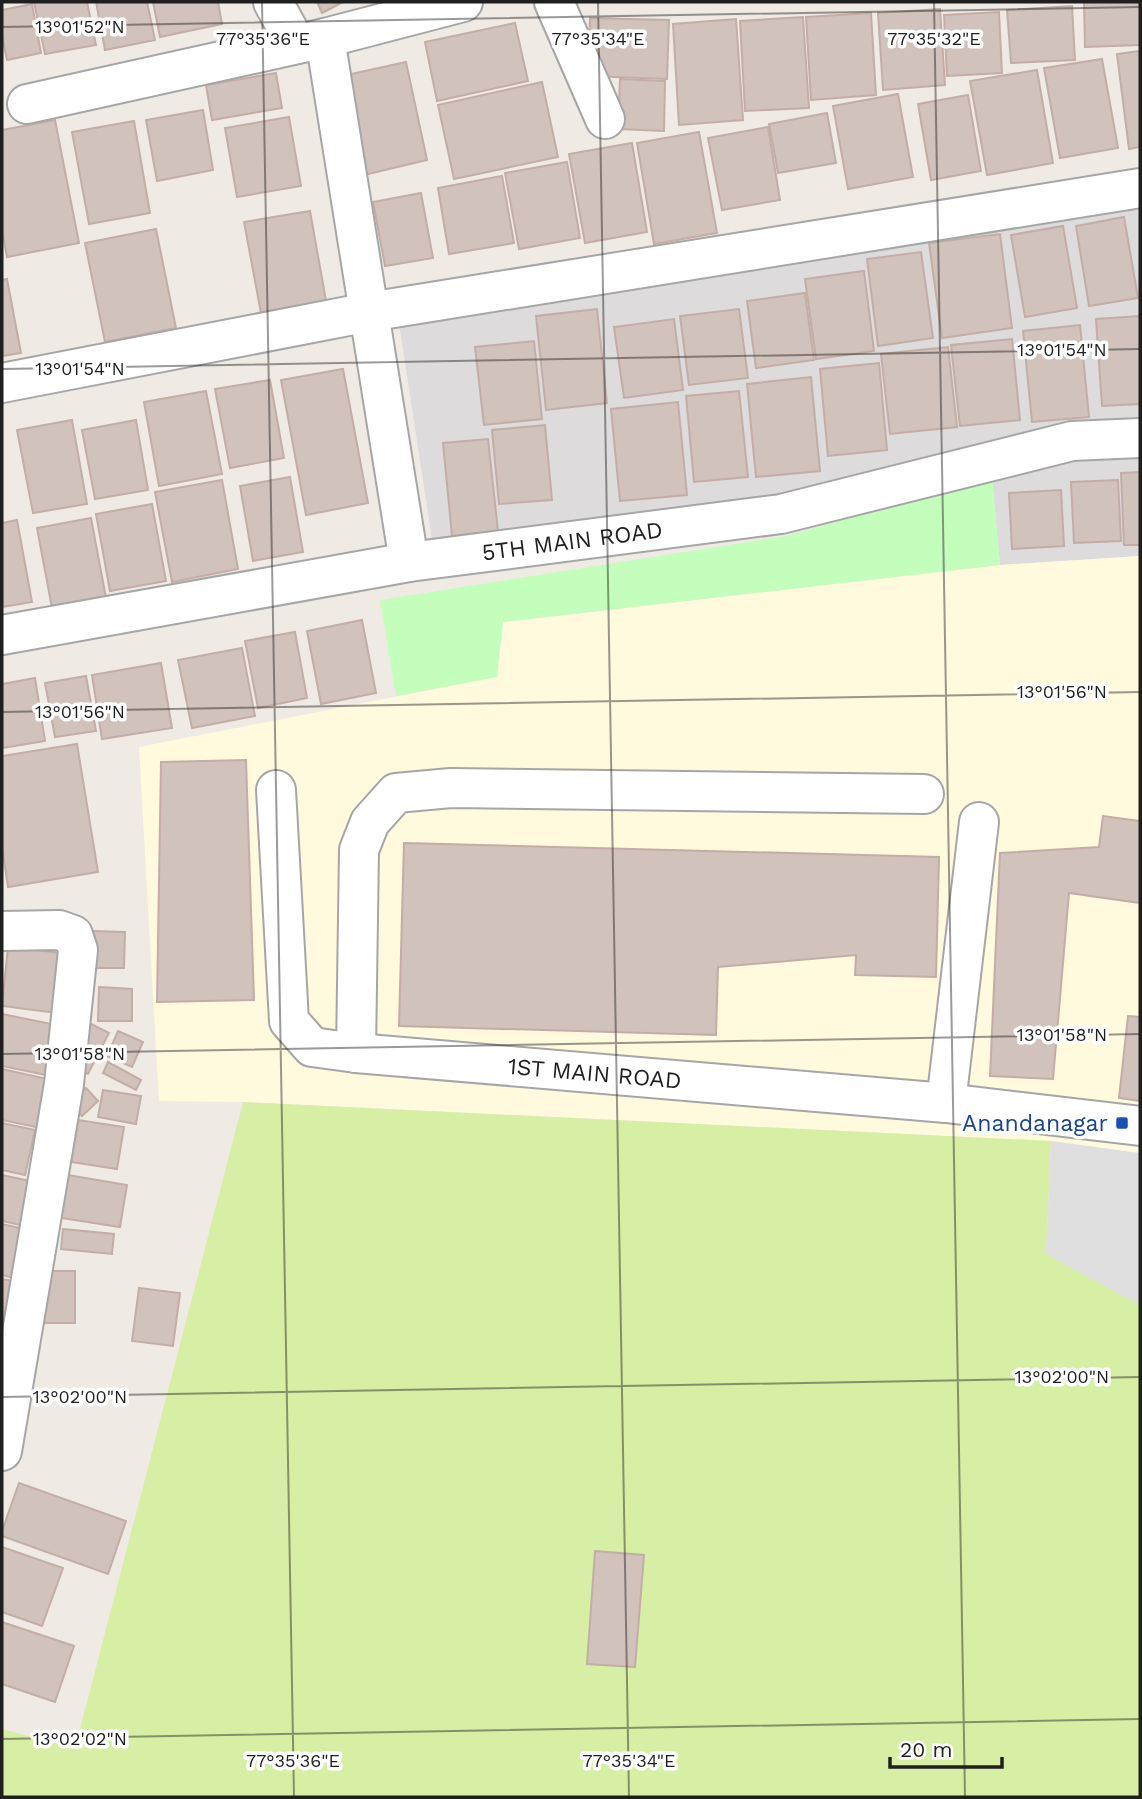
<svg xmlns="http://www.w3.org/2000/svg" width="1142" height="1799" viewBox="0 0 1142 1799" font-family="'Work Sans',sans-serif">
<rect width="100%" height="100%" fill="#f0eae4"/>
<g fill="#dddbdc">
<path d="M1140,206V421L780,497L433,546L399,323Z"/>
<path d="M1140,454V556L1000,565L992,477L1088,457Z"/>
</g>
<path fill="#fff9de" d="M1140,556V1305L1050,1141L243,1102L159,1101L139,747L496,677L503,622L1000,565Z"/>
<path fill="#d7efa5" d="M243,1102L1051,1141L1046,1254L1140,1305V1797H2V1729L75,1748Z"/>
<path fill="#c4febd" d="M992,477L1000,565L503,622L497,677L396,696L380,600L786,536Z"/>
<path fill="#dfdfdf" d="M1051,1141L1140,1153V1305L1046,1254Z"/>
<g fill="#d1c2bc" stroke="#c3ada5" stroke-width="2">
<path d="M34,2H87L96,45L45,54Z"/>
<path d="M96,2H147L155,40L105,50Z"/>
<path d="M153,2H218L222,24L160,37Z"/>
<path d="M317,2H343L322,13Z"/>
<path d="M1084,2H1140V45L1085,47Z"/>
<path d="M32,4L41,53L7,60L2,36V10Z"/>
<path d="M1072,6L1075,60L1011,63L1007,10Z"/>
<path d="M940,9L945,85L883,90L878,13Z"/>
<path d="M999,12L1002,73L947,76L944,15Z"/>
<path d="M871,13L876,95L811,100L806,17Z"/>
<path d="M803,17L809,108L745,111L740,21Z"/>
<path d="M590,18L669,20L667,79L588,76Z"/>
<path d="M736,19L743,120L679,125L673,24Z"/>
<path d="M515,23L528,81L437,101L425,42Z"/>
<path d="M1140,51V147L1129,149L1117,54Z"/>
<path d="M1102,59L1118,148L1060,158L1044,68Z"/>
<path d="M406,62L427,160L364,175L342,76Z"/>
<path d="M1037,70L1053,163L987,175L970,81Z"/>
<path d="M276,73L282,108L212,120L206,85Z"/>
<path d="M620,79L665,81L664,131L618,129Z"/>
<path d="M542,82L558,157L454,179L438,105Z"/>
<path d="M898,94L913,177L848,189L833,106Z"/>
<path d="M968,95L981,171L931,180L918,104Z"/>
<path d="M203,110L213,170L157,181L146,120Z"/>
<path d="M827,113L836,163L778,173L769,124Z"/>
<path d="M289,117L301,186L237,197L225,128Z"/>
<path d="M55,120L79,243L7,257L2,230V130Z"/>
<path d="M134,121L150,213L89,224L72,132Z"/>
<path d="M768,127L780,200L722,210L708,138Z"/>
<path d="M699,132L717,233L654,244L637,143Z"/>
<path d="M632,143L647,232L585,243L569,154Z"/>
<path d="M567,162L580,238L519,249L505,173Z"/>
<path d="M502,176L514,243L449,254L438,188Z"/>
<path d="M421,193L433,258L385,266L373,202Z"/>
<path d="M310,211L326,301L261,313L244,222Z"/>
<path d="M1124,217L1138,298L1089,306L1076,226Z"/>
<path d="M1063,226L1077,308L1025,317L1011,235Z"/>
<path d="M156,229L176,328L105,342L85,243Z"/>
<path d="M1000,234L1012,328L942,338L929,243Z"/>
<path d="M921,252L933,338L878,346L867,259Z"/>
<path d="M864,271L874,351L816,359L805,279Z"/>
<path d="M7,279L21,353L2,356V280Z"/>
<path d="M805,293L814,360L756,368L747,301Z"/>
<path d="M597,309L607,403L546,410L536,316Z"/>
<path d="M739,309L748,378L689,385L680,316Z"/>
<path d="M1140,316V404L1102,406L1096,319Z"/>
<path d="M674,319L683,390L624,398L614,327Z"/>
<path d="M1080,325L1089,417L1032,422L1023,331Z"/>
<path d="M1012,339L1020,420L960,426L951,345Z"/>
<path d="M534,341L542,419L484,425L475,347Z"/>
<path d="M948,347L957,427L890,434L881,354Z"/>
<path d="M879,363L887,450L828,456L820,369Z"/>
<path d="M343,369L368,503L306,515L281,380Z"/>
<path d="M811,377L820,471L756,477L747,384Z"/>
<path d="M270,380L284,458L230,468L215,389Z"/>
<path d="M206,391L222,474L159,486L144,402Z"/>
<path d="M739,391L748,477L694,482L686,396Z"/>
<path d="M678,402L687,495L620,501L611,409Z"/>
<path d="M72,420L87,504L33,513L17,430Z"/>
<path d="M136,420L148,490L95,499L82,430Z"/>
<path d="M545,425L552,500L499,504L492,430Z"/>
<path d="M488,439L498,531L452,536L443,443Z"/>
<path d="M1140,472V545H1124L1121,473Z"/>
<path d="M290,477L303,552L253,561L240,486Z"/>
<path d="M222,480L238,569L172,582L155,492Z"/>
<path d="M1118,480L1121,541L1074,543L1071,482Z"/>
<path d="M1061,490L1064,546L1012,549L1009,493Z"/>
<path d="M152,504L166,581L110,591L96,514Z"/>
<path d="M91,518L106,598L52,608L37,528Z"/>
<path d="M17,520L32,602L2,607V523Z"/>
<path d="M362,620L376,693L321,704L307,631Z"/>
<path d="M295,632L307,698L258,708L245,641Z"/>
<path d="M242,648L255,716L192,728L178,660Z"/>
<path d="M161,663L172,728L102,739L92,675Z"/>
<path d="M86,676L96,731L55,737L45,683Z"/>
<path d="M35,678L45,741L2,748V684Z"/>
<path d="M77,744L98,872L8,887L2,847V756Z"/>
<path d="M246,760L254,1000L157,1002L161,762Z"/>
<path d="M1103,816L1140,821V903L1069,893L1053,1079L990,1076L1000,853L1099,847Z"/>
<path d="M404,843L939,857L936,977L855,975L856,955L718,967L716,1035L399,1026Z"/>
<path d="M93,931L125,932L124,968H93Z"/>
<path d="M8,947L62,953L56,1013L2,1006Z"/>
<path d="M99,987L132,989V1021H98Z"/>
<path d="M2,1014L66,1027L56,1077L2,1066Z"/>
<path d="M1128,1016L1140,1017V1101L1119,1098Z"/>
<path d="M89,1023L109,1033L88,1074L69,1064Z"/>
<path d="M118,1031L143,1042L132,1067L107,1056Z"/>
<path d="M108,1062L141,1080L136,1090L103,1073Z"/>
<path d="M2,1069L56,1081L46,1129L2,1120Z"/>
<path d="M86,1088L98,1101L82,1116L69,1103Z"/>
<path d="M103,1090L141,1096L136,1124L98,1117Z"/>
<path d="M78,1120L124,1127L117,1169L71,1162Z"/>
<path d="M2,1123L35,1130L25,1175L2,1170Z"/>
<path d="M62,1174L127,1185L120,1227L55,1217Z"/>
<path d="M2,1175L35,1182L25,1226L2,1221Z"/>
<path d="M2,1224L29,1230L18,1279L2,1275Z"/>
<path d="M63,1229L114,1234L112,1254L61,1249Z"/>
<rect x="42" y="1271" width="33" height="52"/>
<path d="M2,1279L18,1282L9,1324L2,1323Z"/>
<path d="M139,1288L180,1293L173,1346L132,1341Z"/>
<path d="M19,1483L126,1521L108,1574L2,1536V1531Z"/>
<path d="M2,1547L63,1568L42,1626L2,1612Z"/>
<path d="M595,1551L644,1555L635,1667L587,1664Z"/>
<path d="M2,1622L74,1646L55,1702L2,1684Z"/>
</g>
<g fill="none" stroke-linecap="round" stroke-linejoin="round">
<g stroke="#a6a6a6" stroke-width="42">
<g id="minor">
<path d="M273,2L296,44"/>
<path d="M554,2L605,119"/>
<path d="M325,38L409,562"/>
<path d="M27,104L325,38L463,2"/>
<path d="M2,383L369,312L1140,188"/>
<path id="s1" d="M2,635L409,562L781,514L1072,441L1140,438"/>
<path id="s2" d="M276,790L289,1021L312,1047L356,1053L946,1103L1140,1126"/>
<path d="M2,931L59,930L73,935L78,950L64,1084L2,1451"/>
<path d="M356,1053L359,850L370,822L396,793L451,788L924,794"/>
<path d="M946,1103L979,822"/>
</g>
</g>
<use href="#minor" stroke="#fff" stroke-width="38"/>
</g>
<path fill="none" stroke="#1f1f1f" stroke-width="2" stroke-opacity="0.45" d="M262,2L294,1797M598,2L629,1797M934,2L965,1797M2,27L1140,7M2,369L1140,349M2,712L1140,692M2,1054L1140,1034M2,1397L1140,1377M2,1739L1140,1719"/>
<rect fill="#1a4fb4" stroke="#fff" stroke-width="2.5" x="1115" y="1116" width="14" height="14" rx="3.5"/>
<g text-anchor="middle" stroke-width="7" stroke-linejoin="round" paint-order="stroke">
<g font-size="23" fill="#1f1f1f" stroke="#fff">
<text dy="8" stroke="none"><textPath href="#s1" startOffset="578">5TH MAIN ROAD</textPath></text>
<text dy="8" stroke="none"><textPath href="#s2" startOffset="550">1ST MAIN ROAD</textPath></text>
</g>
<g font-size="23" fill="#164399" stroke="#fff" text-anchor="end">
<text x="1108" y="1131">Anandanagar</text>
</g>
</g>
<g font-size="18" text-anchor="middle" fill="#1f1f1f" stroke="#fff" stroke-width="7" stroke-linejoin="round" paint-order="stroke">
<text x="80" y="33">13°01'52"N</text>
<text x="263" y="45">77°35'36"E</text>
<text x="598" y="45">77°35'34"E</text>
<text x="934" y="45">77°35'32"E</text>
<text x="1062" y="356">13°01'54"N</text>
<text x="80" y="375">13°01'54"N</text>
<text x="1062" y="698">13°01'56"N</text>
<text x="80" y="718">13°01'56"N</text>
<text x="1062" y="1041">13°01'58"N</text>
<text x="80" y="1060">13°01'58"N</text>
<text x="1062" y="1383">13°02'00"N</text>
<text x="80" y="1403">13°02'00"N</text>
<text x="80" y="1745">13°02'02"N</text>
<text x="293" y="1767">77°35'36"E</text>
<text x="629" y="1767">77°35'34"E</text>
</g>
<rect width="1142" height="1799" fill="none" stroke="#1f1f1f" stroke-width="7"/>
<path d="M890 1757v10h112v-10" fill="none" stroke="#1f1f1f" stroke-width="3.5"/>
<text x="900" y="1757" font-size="21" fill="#1f1f1f" stroke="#ffffff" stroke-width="5" paint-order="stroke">20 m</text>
</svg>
